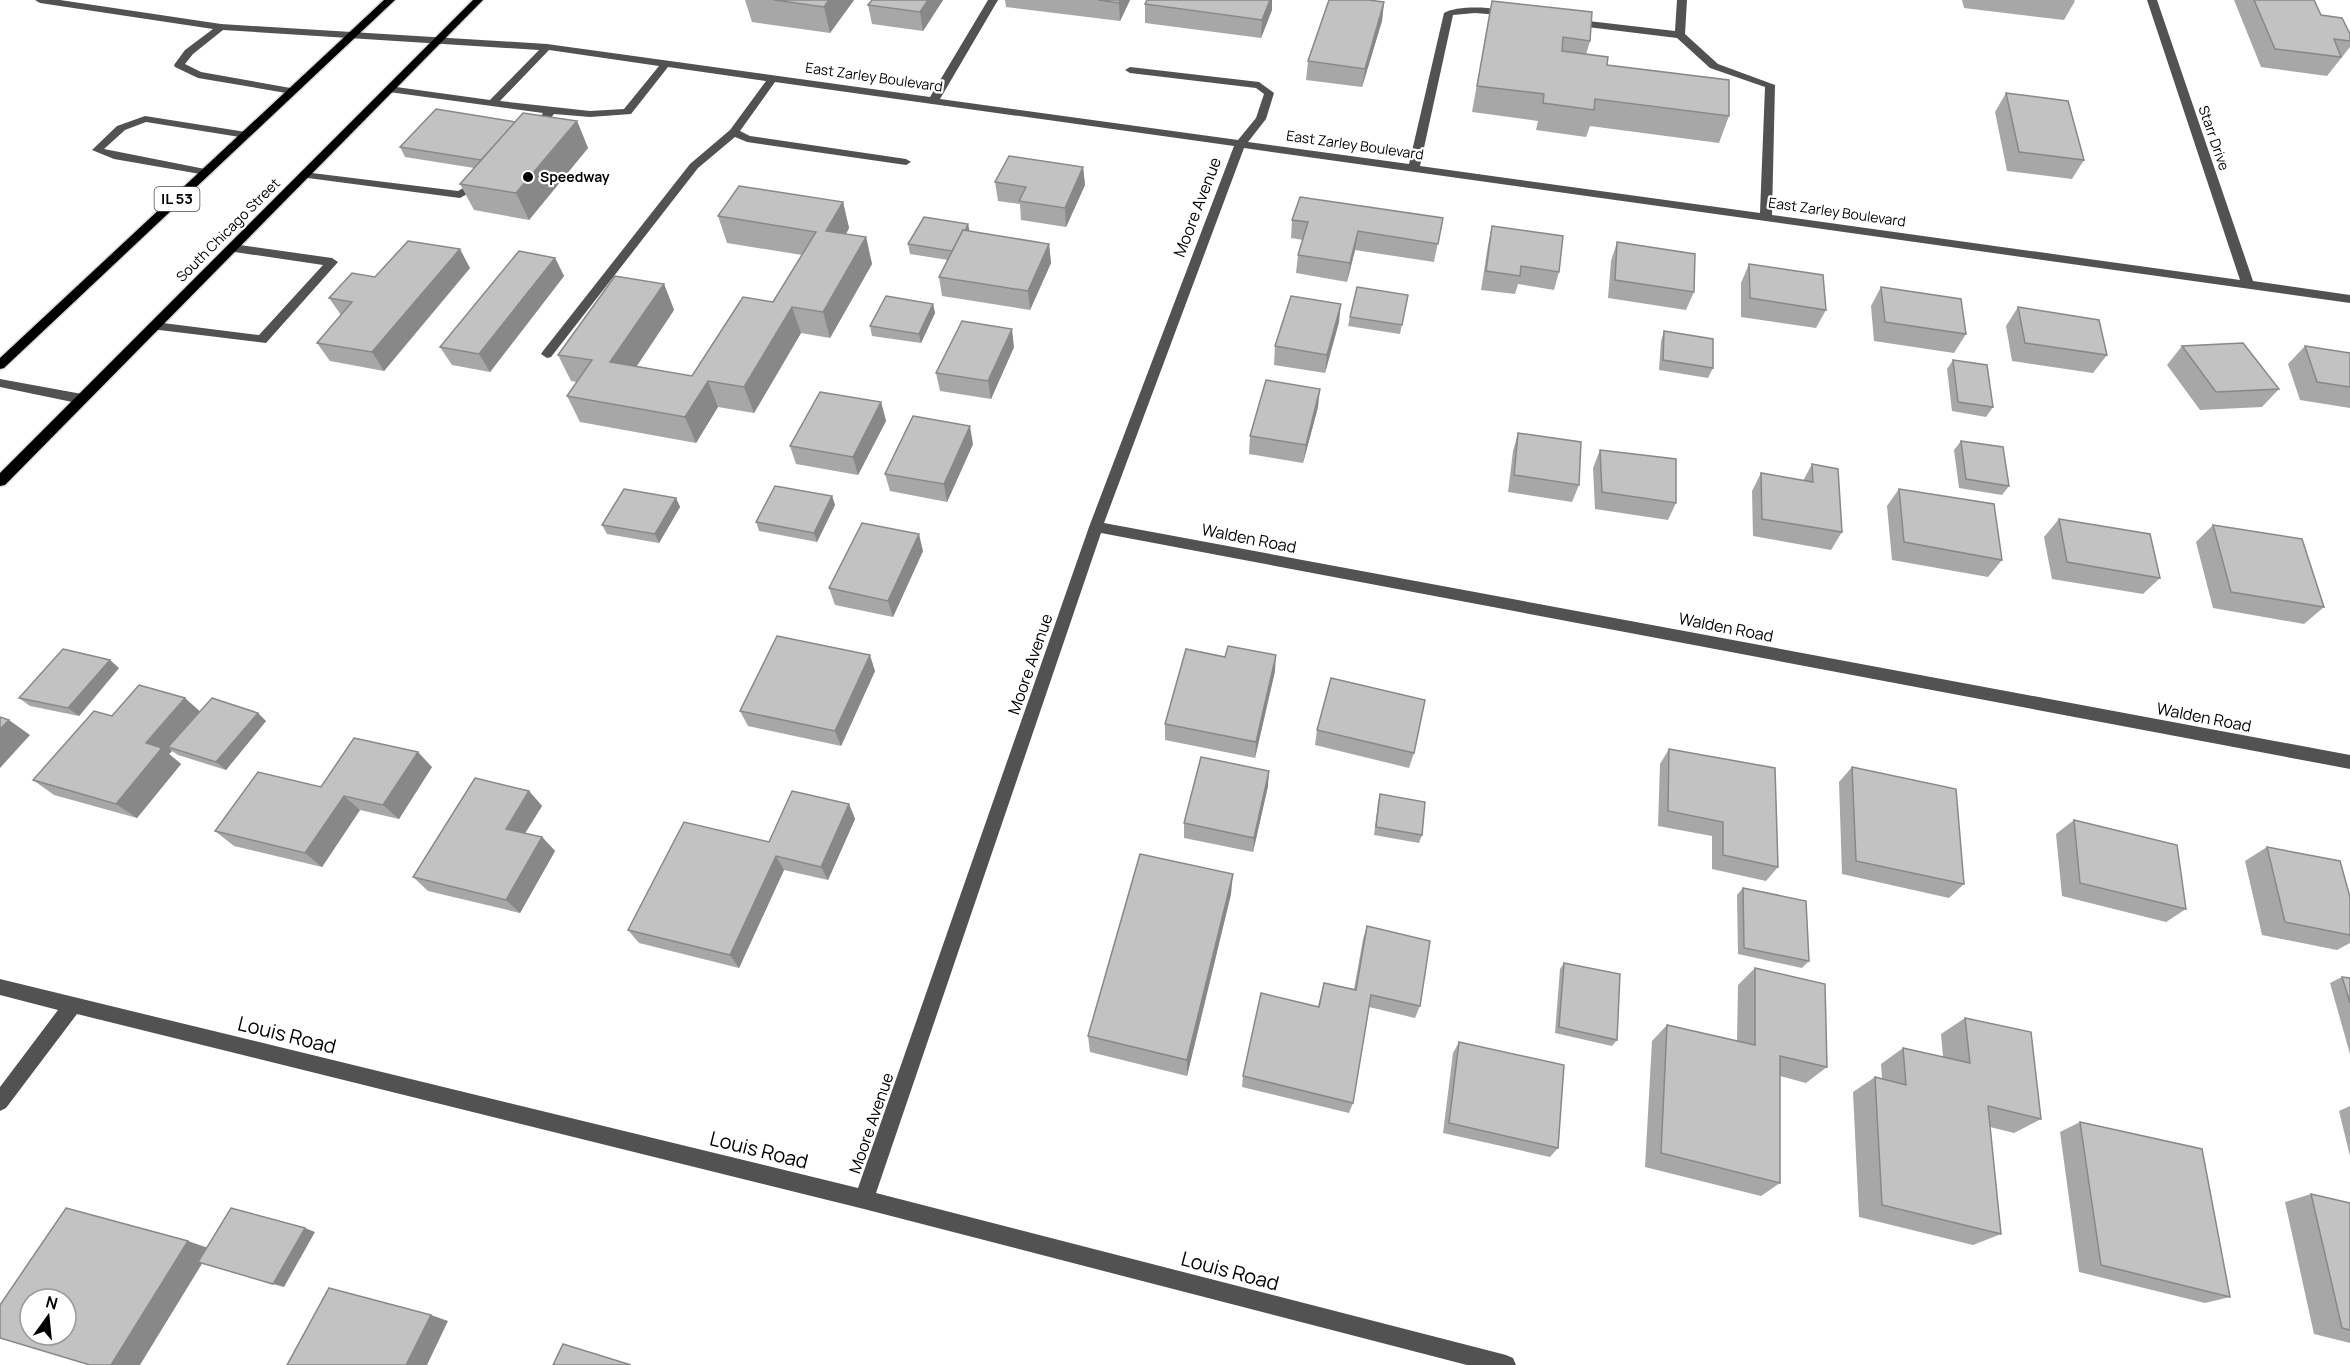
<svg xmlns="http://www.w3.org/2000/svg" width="2350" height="1365" viewBox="0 0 2350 1365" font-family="Manrope,sans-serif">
<rect width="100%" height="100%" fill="#fff"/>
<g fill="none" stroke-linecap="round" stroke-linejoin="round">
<g stroke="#dbdbdb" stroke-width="3">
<g id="major">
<path d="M384,0H395L4,368L0,369V358Z"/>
<path d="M473,0H483L5,485L0,486V473Z"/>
</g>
</g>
<g fill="#525252" fill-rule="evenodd">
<path d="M35,0H60L221,24L547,44L930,97L988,0H998L940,99L1238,140L1256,118L1264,94L1256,88L1130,73L1125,70L1130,67L1259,82L1274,93L1266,119L1248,142L1409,164L1444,13C1456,5 1501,6 1513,14L1511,16L1475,13L1453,15L1420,166L1760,213L1765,87L1710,68L1677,38L1571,25L1566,22L1571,19L1675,31L1677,0H1687L1685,34L1718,64L1775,85L1772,215L2240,280L2147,0H2157L2253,281L2350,295V303L1244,148L1104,523L2350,755V769L1101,533L876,1193L1506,1355L1513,1358L1516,1365H1467L864,1209L77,1014L6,1108L0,1111V1087L58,1010L0,995V979L858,1188L1089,527L1234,146L775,82L740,131L750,136L906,159L911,162L906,165L747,142L735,137L698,168L551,357L547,358L541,354L543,351L690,164L730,130L766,81L668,67L631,114L590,117L554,114L537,134L533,135L528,132L543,113L389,92L384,89L389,86L490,100L539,50L223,30L193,54L185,64L201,72L296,89L297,91L292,94L198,78L175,67L174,65L185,50L213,29L40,3ZM549,50L659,66L624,109L590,111L500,101Z"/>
<path d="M145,116L246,132L251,135L246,138L146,122L125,130L104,149L210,170V174L206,175L114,159L92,150L117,126Z"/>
<path d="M304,172L458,191L478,180H486L488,182L460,198L300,177V173Z"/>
<path d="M232,244L332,258L338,262L266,343L151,329L149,326L155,322L259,335L323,265L228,251L226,248Z"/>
<path d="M0,379L82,394L88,399L82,404L0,387Z"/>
</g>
<use href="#major" fill="#000" fill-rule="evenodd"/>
</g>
<g fill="#a7a7a7">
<path d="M745,0H854L830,33L752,22Z"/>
<path d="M943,0L923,31L872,24L868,5Z"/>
<path d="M1005,0H1130L1120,21L1006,7Z"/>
<path d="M1962,0H2074L2075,1L2064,20L1964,8Z"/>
<path d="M2234,0H2314L2321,15L2350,34V47L2327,76L2261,67Z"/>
<path d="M1492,1L1590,41L1586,55L1607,65L1729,116L1719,143L1590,126L1586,137L1536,130L1538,121L1472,112Z"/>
<path d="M1384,2L1382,21L1362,87L1306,80L1308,61Z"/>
<path d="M1145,4L1272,10L1261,38L1145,23Z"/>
<path d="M2006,93L2084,160L2072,179L2007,171L1995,112Z"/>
<path d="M577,121L588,148L529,220L474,210L460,184L474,168L405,157L400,147L516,122Z"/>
<path d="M1083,167L1085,185L1066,227L1021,220L1020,204L998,201L995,182Z"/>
<path d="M843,202L849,228L846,234L866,237L872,264L830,338L801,333L754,413L718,407L696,443L580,422L567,396L577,382L571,381L558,355L664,284L674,310L637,366L692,376L773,302L802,255L727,243L718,216Z"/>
<path d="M1443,218L1434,262L1355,250L1347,282L1296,273L1298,255L1303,240L1291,238L1292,220Z"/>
<path d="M968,224L969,231L1049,244L1051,263L1030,310L942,296L939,277L948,260L910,254L908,244Z"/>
<path d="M1492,226L1559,272L1554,290L1518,284L1515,294L1481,290L1488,245Z"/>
<path d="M1617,242L1694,292L1686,310L1608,298L1611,261Z"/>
<path d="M555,258L564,276L490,372L452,365L440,347Z"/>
<path d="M1749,264L1826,310L1816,328L1741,317V283Z"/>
<path d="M470,268L384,371L330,361L317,343L341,315L329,298L375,277Z"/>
<path d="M1881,287L1966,334L1954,353L1874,341L1871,306Z"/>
<path d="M1408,295L1400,334L1348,326L1350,317Z"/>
<path d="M933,304L935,313L921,343L872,336L870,326Z"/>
<path d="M2018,307L2107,355L2093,373L2012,361L2006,326Z"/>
<path d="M1339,322L1325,373L1274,365L1275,346Z"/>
<path d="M1664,331L1713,368L1708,378L1659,370L1661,341Z"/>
<path d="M2182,346L2279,389L2262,407L2200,410L2167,365Z"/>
<path d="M2305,346L2350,353V408L2300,400L2288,364Z"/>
<path d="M1014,347L991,399L940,391L936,373Z"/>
<path d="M1953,360L1993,407L1986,417L1952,411L1947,369Z"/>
<path d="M881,402L886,421L858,475L796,464L790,446Z"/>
<path d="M1318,407L1303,463L1249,454L1250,436Z"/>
<path d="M1518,433L1579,485L1572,502L1508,492L1513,451Z"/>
<path d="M1961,441L2009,486L2002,495L1959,488L1954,450Z"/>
<path d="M973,444L947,502L890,491L885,474Z"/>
<path d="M1600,450L1676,503L1668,520L1595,509L1593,468Z"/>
<path d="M1812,464L1842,532L1831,550L1753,536L1752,491L1761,473L1803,481Z"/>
<path d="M1899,489L2002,560L1988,577L1892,560L1887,506Z"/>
<path d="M832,496L835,505L817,542L759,531L756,522Z"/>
<path d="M676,498L680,507L659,543L607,534L602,525Z"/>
<path d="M2059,519L2160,578L2143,594L2052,579L2044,537Z"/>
<path d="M2213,525L2324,607L2304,624L2213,608L2196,542Z"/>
<path d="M923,551L893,617L835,605L829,588Z"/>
<path d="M1225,657L1275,671L1255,758L1165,740V724Z"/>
<path d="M119,668L79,716L30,706L19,698Z"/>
<path d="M875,671L841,746L748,726L740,711Z"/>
<path d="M200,711L266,721L226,770L178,755L172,751L169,754L181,764L137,818L54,795L33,780L112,716Z"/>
<path d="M1317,730L1414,753L1409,768L1315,745Z"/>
<path d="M1669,749L1778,867L1766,881L1712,869V836L1658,826L1660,764Z"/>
<path d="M432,767L399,819L360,810L322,867L234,846L215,831L321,787Z"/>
<path d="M1852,767L1964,884L1949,898L1842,874L1839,782Z"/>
<path d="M1268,786L1253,852L1184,838V823Z"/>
<path d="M529,791L542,806L525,833L542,837L555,851L520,913L428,891L413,877Z"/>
<path d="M1380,794L1422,835L1419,843L1374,835L1378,802Z"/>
<path d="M849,804L855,819L828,880L784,870L739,968L639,943L628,930L769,842Z"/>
<path d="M2074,820L2186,909L2166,922L2062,896L2056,834Z"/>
<path d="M2267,847L2350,897V943L2337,950L2262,935L2245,861Z"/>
<path d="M1743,888L1809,961L1802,968L1738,954L1737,895Z"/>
<path d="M1231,894L1187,1076L1090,1052L1088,1036Z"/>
<path d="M1367,926L1420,1006L1415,1018L1369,1007L1353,1103L1349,1113L1242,1087L1243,1076L1318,1006L1324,983L1354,989L1363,939Z"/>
<path d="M1564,963L1617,1040L1612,1046L1555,1033L1560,969Z"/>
<path d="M1755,968L1827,1067L1806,1083L1780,1076V1183L1761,1196L1645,1167L1652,1041L1667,1025L1737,1041L1738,985Z"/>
<path d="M2342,977L2350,978V1054L2330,983Z"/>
<path d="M1965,1018L2041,1119L2014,1133L1990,1127L2001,1234L1973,1245L1859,1217L1853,1092L1875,1077L1882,1079L1881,1064L1903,1048L1943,1057L1941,1034Z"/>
<path d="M1459,1042L1558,1148L1550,1157L1443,1133L1453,1053Z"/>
<path d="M2350,1106V1156L2339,1111Z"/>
<path d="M2080,1122L2230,1297L2205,1303L2079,1272L2060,1132Z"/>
<path d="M2311,1194L2350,1203V1343L2314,1334L2285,1202Z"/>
</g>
<g fill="#888">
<path d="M829,0H854L830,33L824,7Z"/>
<path d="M928,0H943L923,31L920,12Z"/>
<path d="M1120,0H1130L1120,21L1119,3Z"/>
<path d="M1270,0H1272V10L1261,38L1262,20Z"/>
<path d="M1384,2L1382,21L1362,87L1365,69Z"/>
<path d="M577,121L588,148L529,220L516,193Z"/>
<path d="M1083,167L1085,185L1066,227L1065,208Z"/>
<path d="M843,202L849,228L833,257L826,231Z"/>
<path d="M968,224L970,233L954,252Z"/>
<path d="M1358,231L1355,250L1347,282L1350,263Z"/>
<path d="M866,237L872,264L830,338L823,312Z"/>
<path d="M1049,244L1051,263L1030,310L1028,291Z"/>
<path d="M460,249L470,268L384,371L372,352Z"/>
<path d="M555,258L564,276L490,372L479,354Z"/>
<path d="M664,284L674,310L622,388L610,362Z"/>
<path d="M933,304L935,313L921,343L919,334Z"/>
<path d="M1341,304L1339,322L1325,373L1327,355Z"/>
<path d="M792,307L801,333L754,413L744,387Z"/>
<path d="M1012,329L1014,347L991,399L988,381Z"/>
<path d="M708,381L718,407L696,443L685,417Z"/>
<path d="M1320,389L1318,407L1303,463L1306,445Z"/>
<path d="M881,402L886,421L858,475L853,457Z"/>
<path d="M970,426L973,444L947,502L944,484Z"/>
<path d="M832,496L835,505L817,542L814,533Z"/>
<path d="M676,498L680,507L659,543L655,534Z"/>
<path d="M919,534L923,551L893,617L888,601Z"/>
<path d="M870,655L875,671L841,746L835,731Z"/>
<path d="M1276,655L1275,671L1255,758L1256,742Z"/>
<path d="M110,660L119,668L79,716L68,708Z"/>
<path d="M185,698L203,714L168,747L172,751L169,754L181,764L137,818L116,804L146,743Z"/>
<path d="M258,713L266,721L226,770L216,762Z"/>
<path d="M9,720L30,735L0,768V729Z"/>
<path d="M418,752L432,767L399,819L383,805Z"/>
<path d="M1269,771L1268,786L1253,852L1254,838Z"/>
<path d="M529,791L542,806L519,843L506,829Z"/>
<path d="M344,796L360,810L322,867L305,853Z"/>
<path d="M849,804L855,819L828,880L821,867Z"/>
<path d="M542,837L555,851L520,913L506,900Z"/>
<path d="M776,856L784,870L739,968L730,955Z"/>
<path d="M1233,874L1231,894L1187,1076V1060Z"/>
<path d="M305,1228L315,1232L284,1287L273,1284Z"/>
<path d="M188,1241L211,1249L140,1365H111Z"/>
<path d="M431,1315L448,1321L427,1365H406Z"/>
</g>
<g fill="#c2c2c2" stroke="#888" stroke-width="1.5" fill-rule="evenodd">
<path d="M774,0H829L824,7Z"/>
<path d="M872,0H928L920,12L868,5Z"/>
<path d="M1098,0H1120L1119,3Z"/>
<path d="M1147,0H1270L1262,20L1145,4Z"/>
<path d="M1329,0H1368L1384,2L1365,69L1308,61Z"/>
<path d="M2254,0H2314L2321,15L2342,18L2350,34V41L2334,39L2341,57L2275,49Z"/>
<path d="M1492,1L1592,12L1590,41L1563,37L1562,51L1608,57L1607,65L1729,80V116L1595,99L1594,110L1543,103L1544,94L1477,86Z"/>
<path d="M2006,93L2068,101L2084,160L2019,152Z"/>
<path d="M436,109L516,122L481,160L400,147Z"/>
<path d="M523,113L577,121L516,193L460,184Z"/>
<path d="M1009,156L1083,167L1065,208L1019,201L1026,187L995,182Z"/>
<path d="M739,186L843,202L826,231L866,237L823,312L792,307L744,387L708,381L685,417L567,396L592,360L558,355L615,276L664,284L610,362L692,376L743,297L773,302L816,232L718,216Z"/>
<path d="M1300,197L1443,218L1438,244L1358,231L1350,263L1298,255L1308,222L1292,220Z"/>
<path d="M924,217L968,224L965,231L963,230L952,251L908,244Z"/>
<path d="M1492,226L1563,236L1559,272L1521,266L1520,276L1486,271Z"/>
<path d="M963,230L1049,244L1028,291L939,277Z"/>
<path d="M408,241L460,249L372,352L317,343L352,302L329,298L352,273L375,277Z"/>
<path d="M1617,242L1695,254L1694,292L1615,280Z"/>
<path d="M519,251L555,258L479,354L440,347Z"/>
<path d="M1749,264L1823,275L1826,310L1750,298Z"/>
<path d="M1357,287L1408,295L1402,325L1350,317Z"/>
<path d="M1881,287L1961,299L1966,334L1885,322Z"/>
<path d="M886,296L933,304L919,334L870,326Z"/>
<path d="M1291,296L1341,304L1327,355L1275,346Z"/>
<path d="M2018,307L2099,320L2107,355L2025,343Z"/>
<path d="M962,321L1012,329L988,381L936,373Z"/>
<path d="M1664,331L1713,339V368L1663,360Z"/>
<path d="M2243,343L2279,389L2216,392L2182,346Z"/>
<path d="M2305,346L2350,353V387L2317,382Z"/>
<path d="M1953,360L1987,365L1993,407L1958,402Z"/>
<path d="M1266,380L1320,389L1306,445L1250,436Z"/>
<path d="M820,392L881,402L853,457L790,446Z"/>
<path d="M913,416L970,426L944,484L885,474Z"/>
<path d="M1518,433L1581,442L1579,485L1514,475Z"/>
<path d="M1961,441L2003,447L2009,486L1966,479Z"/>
<path d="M1600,450L1676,459V503L1602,492Z"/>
<path d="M1812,464L1838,469L1842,532L1762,519L1761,473L1813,482Z"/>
<path d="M775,486L832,496L814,533L756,522Z"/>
<path d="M624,489L676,498L655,534L602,525Z"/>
<path d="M1899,489L1994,504L2002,560L1904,542Z"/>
<path d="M2059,519L2150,534L2160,578L2067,562Z"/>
<path d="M862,523L919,534L888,601L829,588Z"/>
<path d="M2213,525L2302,539L2324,607L2231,592Z"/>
<path d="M777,636L870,655L835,731L740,711Z"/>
<path d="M1228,646L1276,655L1256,742L1165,724L1186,649L1225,657Z"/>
<path d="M63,649L110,660L68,708L19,698Z"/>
<path d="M1331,678L1425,700L1414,753L1317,730Z"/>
<path d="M139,685L185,698L146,743L162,748L116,804L33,780L94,711L112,716Z"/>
<path d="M212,698L258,713L216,762L168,747Z"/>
<path d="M0,717L9,720L0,729Z"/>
<path d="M354,738L418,752L383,805L344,796L305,853L215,831L258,772L321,787Z"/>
<path d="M1669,749L1775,768L1778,867L1723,855V822L1668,811Z"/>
<path d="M1201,757L1269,771L1254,838L1184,823Z"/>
<path d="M1852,767L1956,789L1964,884L1856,861Z"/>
<path d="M475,778L529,791L506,829L542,837L506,900L413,877Z"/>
<path d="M792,791L849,804L821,867L776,856L730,955L628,930L684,822L769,842Z"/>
<path d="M1380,794L1425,802L1422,835L1376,827Z"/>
<path d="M2074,820L2177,845L2186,909L2080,883Z"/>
<path d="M2267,847L2340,861L2350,897V935L2285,922Z"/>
<path d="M1140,854L1233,874L1187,1060L1088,1036Z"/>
<path d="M1743,888L1806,901L1809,961L1744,948Z"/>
<path d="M1367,926L1430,941L1420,1006L1371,995L1353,1103L1243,1076L1261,993L1319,1007L1324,983L1356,990Z"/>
<path d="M1564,963L1620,974L1617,1040L1559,1027Z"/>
<path d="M1755,968L1825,984L1827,1067L1780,1056V1183L1661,1153L1667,1025L1755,1045Z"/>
<path d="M2342,977L2350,978V1003Z"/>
<path d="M1965,1018L2031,1032L2041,1119L1988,1106L2001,1234L1882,1205L1875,1077L1906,1085L1903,1048L1970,1063Z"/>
<path d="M1459,1042L1564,1065L1558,1148L1449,1123Z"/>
<path d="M2080,1122L2202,1149L2230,1297L2101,1265Z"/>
<path d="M2311,1194L2350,1203V1330L2342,1328Z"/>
<path d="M66,1208L188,1241L111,1365H90L0,1338V1305ZM30,1299H66V1335H30Z"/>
<path d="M231,1208L305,1228L273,1284L198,1262Z"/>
<path d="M329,1288L431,1315L406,1365H287Z"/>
<path d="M563,1344L631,1365H553Z"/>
</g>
<circle fill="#000" stroke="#fff" stroke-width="2" cx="528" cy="177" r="6"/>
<g text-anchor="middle" stroke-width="4.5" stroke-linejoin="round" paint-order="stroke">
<g font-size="14" fill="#000" stroke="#fff">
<text transform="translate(874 77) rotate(8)" y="5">East Zarley Boulevard</text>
<text transform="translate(2214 138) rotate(71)" y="5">Starr Drive</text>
<text transform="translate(1355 145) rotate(8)" y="5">East Zarley Boulevard</text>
<text transform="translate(1837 212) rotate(8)" y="5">East Zarley Boulevard</text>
<text transform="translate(228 230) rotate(-45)" y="5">South Chicago Street</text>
</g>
<g font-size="14" font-weight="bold" fill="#000" stroke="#fff" text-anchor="start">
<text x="540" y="182">Speedway</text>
</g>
<rect fill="#fff" stroke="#4c4c4c" stroke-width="1.5" x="154.5" y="187" width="45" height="24" rx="4.5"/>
<g font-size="15" font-weight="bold" fill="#000">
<text x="177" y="204">IL 53</text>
</g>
<g font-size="16" fill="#000" stroke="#fff">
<text transform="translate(1197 207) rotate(-69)" y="6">Moore Avenue</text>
<text transform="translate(1249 538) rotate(11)" y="6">Walden Road</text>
<text transform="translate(1726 627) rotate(11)" y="6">Walden Road</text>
<text transform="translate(1030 664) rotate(-71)" y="6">Moore Avenue</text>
<text transform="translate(2204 717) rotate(11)" y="6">Walden Road</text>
<text transform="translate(871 1123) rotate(-71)" y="6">Moore Avenue</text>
</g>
<g font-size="20" fill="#000" stroke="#fff">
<text transform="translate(287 1035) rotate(14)" y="7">Louis Road</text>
<text transform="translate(759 1150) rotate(14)" y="7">Louis Road</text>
<text transform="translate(1230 1271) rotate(15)" y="7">Louis Road</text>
</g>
</g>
<g transform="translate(48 1317) rotate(15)"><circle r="28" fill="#ffffff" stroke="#999999" stroke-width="1.5"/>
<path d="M0-4.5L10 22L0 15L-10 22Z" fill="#000000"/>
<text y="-9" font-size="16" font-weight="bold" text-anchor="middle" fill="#000000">N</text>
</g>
</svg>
